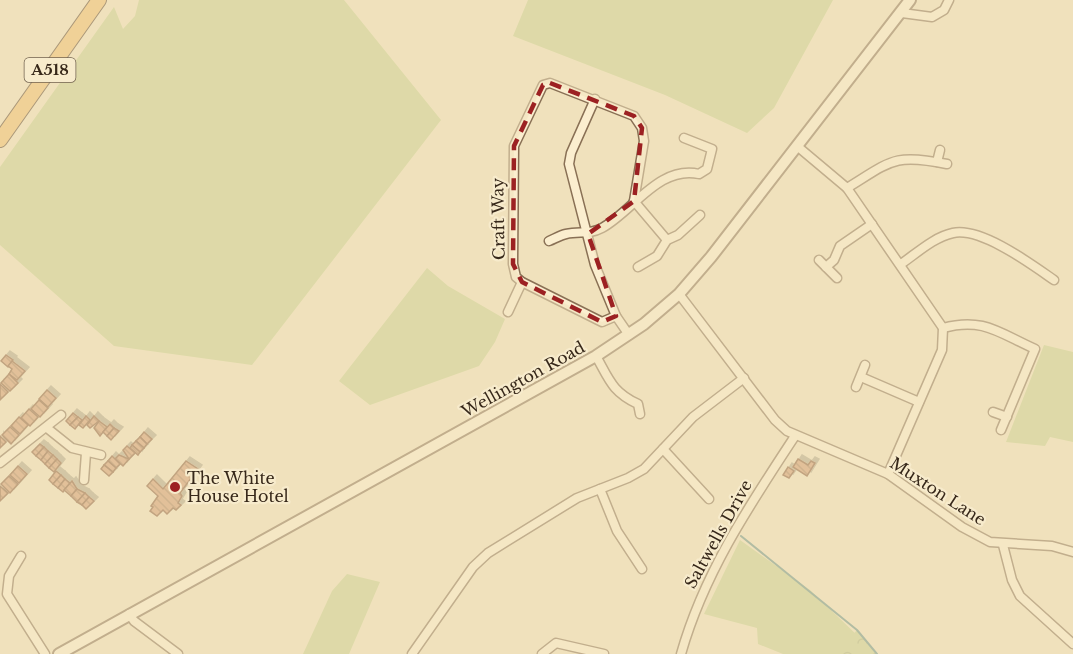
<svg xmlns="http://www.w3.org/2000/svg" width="1073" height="654" viewBox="0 0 1073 654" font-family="'Libre Baskerville',serif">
<defs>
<pattern id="forest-crowns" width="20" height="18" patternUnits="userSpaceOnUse" patternTransform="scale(1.5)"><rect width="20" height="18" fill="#c7cf90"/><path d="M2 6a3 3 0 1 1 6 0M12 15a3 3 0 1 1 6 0" fill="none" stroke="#acb27c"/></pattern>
<pattern id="building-back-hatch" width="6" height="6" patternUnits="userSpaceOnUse" patternTransform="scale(1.5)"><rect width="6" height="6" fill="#d1986f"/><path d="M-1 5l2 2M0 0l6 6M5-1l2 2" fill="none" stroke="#aa7c5a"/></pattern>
<filter id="shadow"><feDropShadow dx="4" dy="-4" stdDeviation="0" flood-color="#0004"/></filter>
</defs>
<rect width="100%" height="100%" fill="#f0e1bc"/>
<g fill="#c7cf90">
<path d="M139,0H344L441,120L252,365L114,346L0,245V167L114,7L123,29L135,16Z"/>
<path d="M528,0H833L774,108L747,133L665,95L513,36Z"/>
<path d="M427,268L448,286L505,319L495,342L479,366L370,405L339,381Z"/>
<path d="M1044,345L1073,352V442L1050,437L1045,446L1006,442Z"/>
<path d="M740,540L810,590L859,637L845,654H783L758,644L757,628L704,614Z"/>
<path d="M347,574L380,582L349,654H303L332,591Z"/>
</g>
<path fill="url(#forest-crowns)" d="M857,630L877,654H836Z"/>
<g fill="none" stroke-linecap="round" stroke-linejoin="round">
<path stroke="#678f85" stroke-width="2" d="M741,536L857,630L877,654"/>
</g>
<g fill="url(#building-back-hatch)" stroke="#895939" stroke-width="1.5" filter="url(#shadow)">
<path d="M6,355L13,360L8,367L1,361Z"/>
<path d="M12,361L25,371L17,380L9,374L12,369L8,366Z"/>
<path d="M9,374L18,383L10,391L1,383Z"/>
<path d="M0,384L8,392L0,400Z"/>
<path d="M47,390L56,398L48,407L39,399Z"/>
<path d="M39,400L48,408L40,417L31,409Z"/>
<path d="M29,409L38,417L30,426L21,418Z"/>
<path d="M73,413L78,417L70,425L66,421Z"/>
<path d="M86,416L90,420L83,428L79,425Z"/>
<path d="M94,416L99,421L90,428L87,425Z"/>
<path d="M19,417L28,425L20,434L11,426Z"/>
<path d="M78,417L82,420L75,429L70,425Z"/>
<path d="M99,421L107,427L100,436L94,428Z"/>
<path d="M110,424L114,428L107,436L103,432Z"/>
<path d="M10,427L19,435L11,444L2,435Z"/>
<path d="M114,428L119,431L111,440L107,436Z"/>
<path d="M144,432L152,439L147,444L140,437Z"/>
<path d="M0,436L6,442L0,448Z"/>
<path d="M140,437L147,444L144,448L136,441Z"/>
<path d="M136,441L144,448L140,452L132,445Z"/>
<path d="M40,444L44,447L36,456L32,452Z"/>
<path d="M132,445L140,452L138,455L130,448Z"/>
<path d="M127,446L135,453L129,459L123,450Z"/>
<path d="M44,447L48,451L41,460L36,456Z"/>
<path d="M48,451L53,455L45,464L41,460Z"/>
<path d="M53,455L57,459L49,468L45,464Z"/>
<path d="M119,455L129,459L123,466L115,459Z"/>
<path d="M112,456L120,464L116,468L108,461Z"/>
<path d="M57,459L61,463L54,472L49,468Z"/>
<path d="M798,459L808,465L811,461L815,463L807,476L793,467Z"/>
<path d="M108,461L116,468L113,472L104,465Z"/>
<path d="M186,461L198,469L180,493L182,496L178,503L181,505L176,510L173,508L167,514L163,510L157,516L150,511L153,507L151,506L158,496L147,486L153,479L163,489Z"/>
<path d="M104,465L113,472L109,476L101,469Z"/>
<path d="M18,466L27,474L19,483L10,475Z"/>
<path d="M788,467L794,471L789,478L783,475Z"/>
<path d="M56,471L61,475L53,484L49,480Z"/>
<path d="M61,475L65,479L58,488L53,484Z"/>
<path d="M9,476L18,484L10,493L1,484Z"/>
<path d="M65,479L70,483L63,492L58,488Z"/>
<path d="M72,481L77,489L71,496L64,490Z"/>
<path d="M0,486L8,493L0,501Z"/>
<path d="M77,489L85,493L77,502L71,496Z"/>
<path d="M85,493L89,497L82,505L77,502Z"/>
<path d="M89,497L94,501L86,509L82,505Z"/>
</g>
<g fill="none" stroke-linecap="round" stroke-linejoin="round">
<g stroke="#897055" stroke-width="11">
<g id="minor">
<path d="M902,13L932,17L944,10L949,0"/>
<path d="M595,99L571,153L569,164L595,265L616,316"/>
<path d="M797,146L847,188L943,328L942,350L888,474"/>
<path d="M937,162L940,150"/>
<path d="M847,188C891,161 894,153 947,164"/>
<path d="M634,201L667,240"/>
<path d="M549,241C554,239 561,235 566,234C580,231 589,235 602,228C633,211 659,165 699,174L707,169L712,149L684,138"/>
<path d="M819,260L837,278"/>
<path d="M901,264C917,253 934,237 953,233C981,227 1031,264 1054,280"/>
<path d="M638,267L657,256L667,240L678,235L700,215"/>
<path d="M826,267L834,260L840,246L872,224"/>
<path d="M679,294L775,420L787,431L888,474L962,527L990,542L1052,546L1073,552"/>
<path d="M508,312L522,282"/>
<path d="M943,328C983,317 999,333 1035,349L1001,430"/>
<path d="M629,335L616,316L602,322L522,282L516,277L513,264L514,146L543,85L550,83L634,116L642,128L644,141L634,201"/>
<path d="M596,356C609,379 612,392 638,404L640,414"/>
<path d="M861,377L919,402"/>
<path d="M856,387L865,365"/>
<path d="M993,412L1007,417"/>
<path d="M47,428L72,448L101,455"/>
<path d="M663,449L709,499"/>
<path d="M0,463L61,415"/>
<path d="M84,480L86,453"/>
<path d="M600,489L617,531L642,569"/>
<path d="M1003,545L1012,580L1020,596L1073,644"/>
<path d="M21,556L9,576L7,594L45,654"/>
<path d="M129,614L134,621L178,654"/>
<path d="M412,654L473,567L488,553L577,498L628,478L644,469L693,417L744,378"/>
<path d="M542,654L556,643L604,654"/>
<path d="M681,654C704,573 749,506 795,436"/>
</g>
</g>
<g stroke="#897055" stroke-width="14">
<path id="tertiary" d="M59,654L596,356L644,324L679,294L711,257L910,0"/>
</g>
<g stroke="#563e2a" stroke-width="16">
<path id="trunk" d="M0,140L99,0"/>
</g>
<use href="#minor" stroke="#fbeecf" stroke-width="8"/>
<use href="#tertiary" stroke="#fbeecf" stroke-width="10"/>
<use href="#trunk" stroke="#efbc6a" stroke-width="14"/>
</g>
<path d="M0 0H1073V654H0ZM550,83L634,116L642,128L634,201L588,234L616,316L602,322L522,282L513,264L514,146L543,85Z" fill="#f0e1bc" fill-opacity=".55" fill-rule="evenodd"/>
<path fill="none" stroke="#9c2122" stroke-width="4.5" stroke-dasharray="12 8" stroke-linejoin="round" d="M550,83L634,116L642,128L634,201L588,234L616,316L602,322L522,282L513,264L514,146L543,85Z"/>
<circle fill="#9c2122" stroke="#f7ebcc" stroke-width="2" cx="175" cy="487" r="6"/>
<g text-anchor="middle" stroke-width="4.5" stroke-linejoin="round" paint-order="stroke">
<rect fill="#f7ebcc" stroke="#71624f" stroke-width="1.5" x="24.5" y="58" width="51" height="24" rx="4.5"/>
<g font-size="15" font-weight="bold" fill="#37281a">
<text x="50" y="75">A518</text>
</g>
<g font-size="16" fill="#37281a" stroke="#f7ebcc">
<text transform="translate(498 219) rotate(-91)" y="6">Craft Way</text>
<text transform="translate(523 379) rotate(-29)" y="6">Wellington Road</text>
<text transform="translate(938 491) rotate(33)" y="6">Muxton Lane</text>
<text transform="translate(718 534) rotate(-61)" y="6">Saltwells Drive</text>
</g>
<g font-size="16" fill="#37281a" stroke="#f7ebcc" text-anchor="start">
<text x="187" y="484">The White<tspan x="187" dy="18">House Hotel</tspan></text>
</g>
</g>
</svg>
